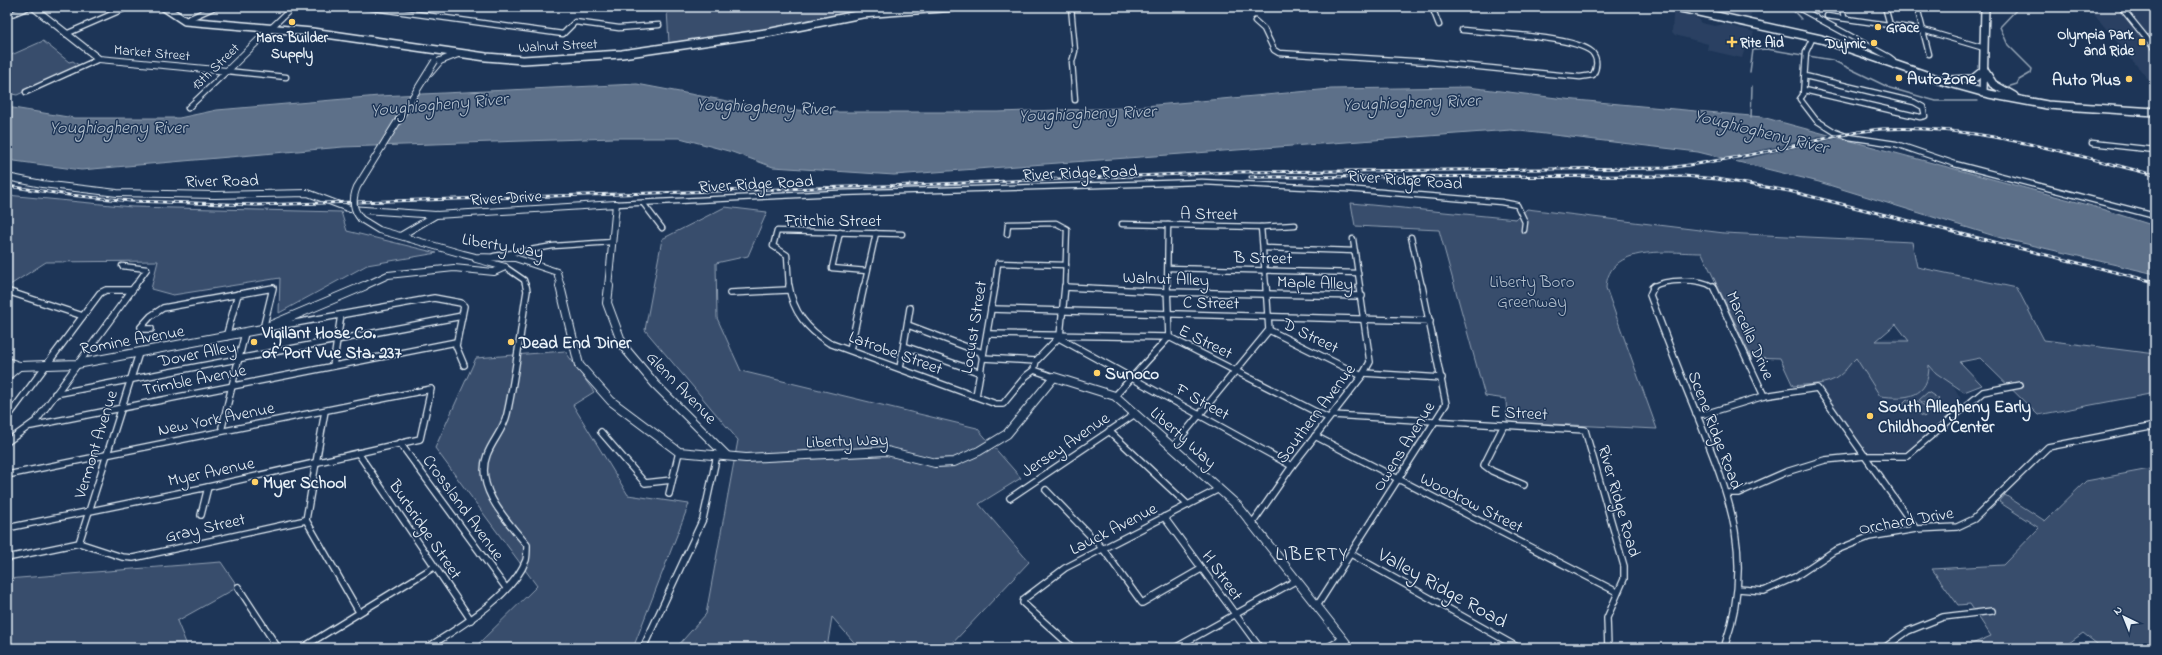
<svg xmlns="http://www.w3.org/2000/svg" width="2162" height="655" viewBox="0 0 2162 655" font-family="'Indie Flower',sans-serif">
<rect width="100%" height="100%" fill="#1d3557"/>
<filter id="ink" filterUnits="userSpaceOnUse"><feTurbulence type="fractalNoise" baseFrequency=".025" numOctaves="2"/><feDisplacementMap in="SourceGraphic" scale="8" xChannelSelector="R" yChannelSelector="G"/><feConvolveMatrix kernelMatrix="1 2 1 2 8 2 1 2 1" color-interpolation-filters="sRGB"/></filter>
<g filter="url(#ink)">
<g fill="#2a4162">
<path d="M1753,7L1750,18L1722,12L1717,8Z"/>
<path d="M2088,7H2155V87L2153,85Z"/>
<path d="M1678,12L1697,18L1701,23L1715,26L1724,24L1754,32L1751,41L1746,44L1742,58L1707,50L1708,44L1675,35L1672,32L1673,16V13Z"/>
<path d="M1885,338L1915,339L1951,382L1960,397V404L1923,439L1905,453L1898,454L1866,452L1824,393L1810,386L1789,354Z"/>
</g>
<g fill="#374d6c" stroke="#909fb2" fill-rule="evenodd">
<path d="M682,7H861L859,12L778,28L669,43L667,10Z"/>
<path d="M43,41L69,62L73,61L80,66L17,95L7,93V57Z"/>
<path d="M7,195L132,207L341,212L347,231L437,253L367,265L279,313L280,278L173,295L151,289L158,261L46,262L7,287Z"/>
<path d="M1351,203L1516,219L1527,209L1724,233L1912,242L1917,267L2017,288L2044,340L2155,354V393L2038,415L1980,358L1960,362L1982,385L1964,392L1936,373L1929,365C1929,399 1906,399 1880,396L1856,358C1849,364 1846,371 1839,376C1828,386 1807,384 1793,386L1780,358L1751,357L1702,253C1670,253 1608,243 1606,288L1657,429L1507,422L1506,399L1485,396L1439,230L1355,226ZM1896,324L1909,341H1876Z"/>
<path d="M725,207L767,212L748,256L716,263L717,318L741,371L977,428L1021,478L979,504L1029,562L948,648H859L832,617L827,648H676L706,614L738,440L645,330L662,239Z"/>
<path d="M565,351L594,392L573,405L628,495L689,504L635,643L630,648H474L537,586L435,448L476,358Z"/>
<path d="M1928,392L1939,399L1931,407L1919,400Z"/>
<path d="M1907,399L1914,403L1917,401L1931,410L1924,417L1903,403Z"/>
<path d="M2155,468V648H2102L2083,633L2062,648H1962L1991,636L1970,604L1958,605L1932,569L2003,565L2039,528L1999,502L2005,495L2045,521L2086,481Z"/>
<path d="M221,562L238,587L177,621L188,648H7V579Z"/>
</g>
<path fill="#5d7089" stroke="#95a4b5" d="M637,84L754,106L819,112H997L1123,108L1331,89L1468,87L1565,99L1762,117L2092,206L2155,226V274L2001,238L1819,182L1698,152L1511,130L894,175L773,167L732,152L680,138H614L343,147L81,170L7,160V107L74,118H179L217,110L379,96Z"/>
<path fill="#1d3557" d="M1833,134L1843,137L1731,162L1721,159Z"/>
<g fill="none" stroke-linecap="round" stroke-linejoin="round">
<g stroke="#95a4b5" stroke-width="1.5">
<path d="M1790,7L1801,19"/>
<path d="M1750,72L1753,50L1767,49L1832,60L1890,88L1936,101H1978"/>
<path d="M2004,88L2017,84L2019,80L2031,73L2032,69L2008,45L2000,27L2019,7"/>
<path d="M1751,118L1752,86"/>
</g>
<g stroke="#e8f1f8" stroke-width="7">
<g id="street-far1">
<path d="M366,7L563,34L575,22L619,28L659,25"/>
<path d="M1071,7L1075,51L1072,62L1075,100"/>
<path d="M1432,7L1439,25"/>
<path d="M1797,7L1889,57L1893,60L1891,62"/>
<path d="M1842,7L1844,18"/>
<path d="M1885,7L1890,25"/>
<path d="M1917,7L1929,54"/>
<path d="M2121,7L2155,49"/>
<path d="M7,16L29,7"/>
<path d="M1827,16L1923,30L1984,48"/>
<path d="M186,20L215,7"/>
<path d="M1255,21L1264,29L1274,50L1279,53L1429,62L1580,77L1593,75C1597,68 1598,59 1592,52C1574,36 1489,33 1462,30"/>
<path d="M271,28L293,7"/>
<path d="M66,34L128,7"/>
<path d="M1813,37L1806,52L1803,95L1800,99L1816,120L1835,132L1849,137L1896,144L1955,164L2155,216"/>
<path d="M1804,90L1920,117L1925,116L1923,107L1914,102L1805,76"/>
<path d="M26,92L99,59"/>
<path d="M188,108L227,71L286,77"/>
<path d="M2092,143L2155,150"/>
<path d="M643,203L662,228"/>
<path d="M616,204L838,193L1202,182L1346,189L1501,202L1517,205L1525,222L1524,230"/>
<path d="M1122,224L1261,227L1295,225"/>
<path d="M1261,227L1266,287"/>
<path d="M840,232L832,268L867,271"/>
<path d="M1007,234L1008,224L1056,223L1067,229L1065,287"/>
<path d="M1411,237L1422,287"/>
<path d="M1353,239L1360,287"/>
<path d="M1263,248L1355,251"/>
<path d="M494,256L553,246L612,242"/>
<path d="M122,266L147,269L134,287"/>
<path d="M505,267L524,280L526,287"/>
<path d="M1168,268L1358,273"/>
<path d="M789,287L787,255L773,246L777,231L902,234"/>
<path d="M864,287L876,233"/>
<path d="M995,287L998,263L1066,265"/>
<path d="M1167,287L1168,225"/>
<path d="M1652,287C1666,279 1700,278 1713,287"/>
</g>
</g>
<g stroke="#e8f1f8" stroke-width="8">
<g id="street">
<path d="M789,286C793,312 807,329 829,343L996,404H1003L1026,376L1034,370"/>
<path d="M1654,286L1650,295C1664,332 1678,369 1693,405C1727,491 1757,554 1724,648"/>
<path d="M1713,286L1764,396"/>
<path d="M1065,287L1167,292L1362,296"/>
<path d="M7,291L83,316"/>
<path d="M730,293L788,290"/>
<path d="M991,309L1430,321"/>
<path d="M908,325L980,352L983,358L1036,361"/>
<path d="M273,327L434,298L461,303L464,306L456,346L464,365"/>
<path d="M151,329H143L141,327L151,316L163,308L273,288L263,329"/>
<path d="M1269,330L1362,376"/>
<path d="M988,334L1169,337L1328,418"/>
<path d="M226,337L238,294"/>
<path d="M1059,338L1292,466"/>
<path d="M904,346L981,373"/>
<path d="M850,350L864,286"/>
<path d="M333,366L341,315"/>
<path d="M900,368L910,308"/>
<path d="M1034,370L1036,361L1060,336L1065,286"/>
<path d="M1034,370L1054,377"/>
<path d="M1364,373L1442,378"/>
<path d="M55,394L462,316"/>
<path d="M976,396L995,286"/>
<path d="M1115,396L1169,337L1167,286"/>
<path d="M325,411L306,520L359,612"/>
<path d="M1696,414H1705L1764,396L1817,388L1916,529"/>
<path d="M1332,415L1585,430L1624,566V579L1607,618L1608,648"/>
<path d="M7,418L100,293L106,290H131"/>
<path d="M1504,425L1484,465L1492,471L1524,485"/>
<path d="M31,426L456,342"/>
<path d="M222,427L245,333"/>
<path d="M1109,431L1188,505"/>
<path d="M601,432L645,483L672,480"/>
<path d="M1315,436L1617,592"/>
<path d="M7,442L36,421L135,286"/>
<path d="M400,443L506,588"/>
<path d="M1173,447L1269,330L1266,286"/>
<path d="M358,453L471,620"/>
<path d="M7,475L431,389L420,439L208,487L7,528"/>
<path d="M1046,490L1103,549L1142,603L1201,569"/>
<path d="M1727,493H1738L1786,472L1825,460L1865,456H1907L1983,392L2020,385"/>
<path d="M669,494L679,452"/>
<path d="M1010,498L1135,414"/>
<path d="M201,515L208,487"/>
<path d="M1164,517L1260,648"/>
<path d="M1252,524L1292,466L1362,376L1370,362L1359,286"/>
<path d="M79,543L139,353"/>
<path d="M1351,554L1519,648"/>
<path d="M7,558L79,543L122,557L133,558L306,520"/>
<path d="M238,587L278,648"/>
<path d="M1738,589L1764,591L1795,577L1834,551L1869,537L1916,529L1957,527L1974,519L2048,447L2155,426"/>
<path d="M1317,606L1446,404L1422,286"/>
<path d="M302,648L434,567"/>
<path d="M427,648C459,627 512,597 526,560C527,556 527,550 527,545C508,522 474,488 487,455C492,441 504,429 507,414C516,374 520,332 527,291L526,286"/>
<path d="M643,648L703,519L717,455"/>
<path d="M1073,648L1023,603L1024,599L1065,568L1219,489"/>
<path d="M1175,648L1297,580"/>
<path d="M1326,648L1343,639"/>
<path d="M1884,648L1908,631L1943,617L1992,611"/>
</g>
</g>
<g stroke="#e8f1f8" stroke-width="8">
<g id="secondary-far1">
<path d="M33,7L99,59L227,71L271,28"/>
<path d="M430,73L440,61L458,54"/>
<path d="M7,177L42,184L117,193L215,195L308,193L350,209L436,215L616,204L608,287"/>
<path d="M361,219L379,230L463,254L475,257L515,258L557,272L561,287"/>
<path d="M402,235L436,215"/>
<path d="M476,259L505,267"/>
<path d="M362,287L388,275L454,268L494,272L505,267"/>
</g>
</g>
<g stroke="#e8f1f8" stroke-width="10">
<g id="secondary">
<path d="M560,286L579,365L611,401L679,452L746,458L887,451L935,463L954,462L979,451L1007,434L1054,377L1115,396L1238,506L1350,648"/>
<path d="M609,286L607,303L623,346L655,384L727,456"/>
<path d="M7,362L19,366L77,364L262,329L364,286"/>
<path d="M7,376L19,366"/>
</g>
</g>
<g stroke="#e8f1f8" stroke-width="10">
<g id="primary">
<path d="M164,7L185,21L312,32L486,57L523,60L622,54L772,32L862,14L956,7"/>
<path d="M1676,7L1821,39L1946,82L1989,94L2047,105L2155,112"/>
<path d="M1984,70L1993,84L2014,96"/>
<path d="M1950,80L1973,79L1984,70"/>
<path d="M1983,93L1985,7"/>
</g>
</g>
<use href="#street-far1" stroke="#1d3557" stroke-width="4.5"/>
<use href="#street" stroke="#1d3557" stroke-width="5.5"/>
<use href="#secondary-far1" stroke="#1d3557" stroke-width="6"/>
<use href="#secondary" stroke="#1d3557" stroke-width="8"/>
<use href="#primary" stroke="#1d3557" stroke-width="7"/>
<g stroke="#e8f1f8" stroke-width="3">
<g id="rail">
<path d="M1250,177L1684,176L1717,179L1789,191L2155,282"/>
<path d="M7,186L69,195L131,201L256,205L915,185L1234,172L1668,168C1713,162 1758,154 1802,144C1828,138 1855,131 1882,129C1975,124 2066,153 2155,175"/>
</g>
</g>
<use href="#rail" stroke="#1d3557" stroke-width="1.5" stroke-dasharray="4" stroke-linecap="butt"/>
<g stroke="#e8f1f8" stroke-width="8" stroke-linecap="butt">
<path id="secondary-bridge" d="M361,219C352,209 352,199 357,187L435,61"/>
</g>
<use href="#secondary-bridge" stroke="#1d3557" stroke-width="6"/>
</g>
</g>
<g fill="#ffd166" stroke="#1d3557" stroke-width="1.5">
<circle cx="292" cy="22" r="4"/>
<circle cx="1878" cy="27" r="4"/>
<path d="M1730 36h4v4h4v4h-4v4h-4v-4h-4v-4h4z"/>
<rect x="2138" y="38" width="8" height="8" rx="2"/>
<circle cx="1874" cy="43" r="4"/>
<circle cx="1899" cy="78" r="4"/>
<circle cx="2129" cy="79" r="4"/>
<circle cx="254" cy="342" r="4"/>
<circle cx="511" cy="342" r="4"/>
<circle cx="1097" cy="373" r="4"/>
<circle cx="1870" cy="416" r="4"/>
<circle cx="255" cy="482" r="4"/>
</g>
<g text-anchor="middle" stroke-width="3" stroke-linejoin="round" paint-order="stroke">
<g font-size="14" font-weight="bold" fill="#e8f1f8" stroke="#1d3557" text-anchor="start">
<text x="1886" y="32">Grace</text>
<text x="2134" y="39" text-anchor="end">Olympia Park<tspan x="2134" dy="16">and Ride</tspan></text>
<text x="292" y="42" text-anchor="middle">Mars Builder<tspan x="292" dy="16">Supply</tspan></text>
<text x="1740" y="47">Rite Aid</text>
<text x="1866" y="48" text-anchor="end">Dujmic</text>
</g>
<g font-size="14" fill="#e8f1f8" stroke="#1d3557">
<text transform="translate(558 45) rotate(-3)" y="5">Walnut Street</text>
<text transform="translate(152 52) rotate(5)" y="5">Market Street</text>
<text transform="translate(215 66) rotate(-44)" y="5">13th Street</text>
</g>
<g font-size="17" font-weight="bold" fill="#e8f1f8" stroke="#1d3557" text-anchor="start">
<text x="1907" y="84">AutoZone</text>
<text x="2121" y="85" text-anchor="end">Auto Plus</text>
<text x="262" y="338">Vigilant Hose Co.<tspan x="262" dy="20">of Port Vue Sta. 237</tspan></text>
<text x="519" y="348">Dead End Diner</text>
<text x="1105" y="379">Sunoco</text>
<text x="1878" y="412">South Allegheny Early<tspan x="1878" dy="20">Childhood Center</tspan></text>
<text x="263" y="488">Myer School</text>
</g>
<g font-size="17" fill="#e8f1f8" stroke="#1d3557">
<text transform="translate(1080 172) rotate(-2)" y="6">River Ridge Road</text>
<text transform="translate(1405 179) rotate(4)" y="6">River Ridge Road</text>
<text transform="translate(222 180) rotate(-1)" y="6">River Road</text>
<text transform="translate(756 183) rotate(-3)" y="6">River Ridge Road</text>
<text transform="translate(506 197) rotate(-3)" y="6">River Drive</text>
<text transform="translate(1209 213) rotate(1)" y="6">A Street</text>
<text x="833" y="226">Fritchie Street</text>
<text transform="translate(503 245) rotate(10)" y="6">Liberty Way</text>
<text transform="translate(1263 257) rotate(1)" y="6">B Street</text>
<text transform="translate(1166 278) rotate(2)" y="6">Walnut Alley</text>
<text transform="translate(1315 282) rotate(2)" y="6">Maple Alley</text>
<text transform="translate(1211 302) rotate(1)" y="6">C Street</text>
<text transform="translate(973 327) rotate(-81)" y="6">Locust Street</text>
<text transform="translate(1311 335) rotate(26)" y="6">D Street</text>
<text transform="translate(1751 335) rotate(66)" y="6">Marcella Drive</text>
<text transform="translate(132 339) rotate(-10)" y="6">Romine Avenue</text>
<text transform="translate(1206 341) rotate(26)" y="6">E Street</text>
<text transform="translate(896 352) rotate(20)" y="6">Latrobe Street</text>
<text transform="translate(197 353) rotate(-11)" y="6">Dover Alley</text>
<text transform="translate(194 379) rotate(-11)" y="6">Trimble Avenue</text>
<text transform="translate(682 387) rotate(46)" y="6">Glenn Avenue</text>
<text transform="translate(1203 401) rotate(29)" y="6">F Street</text>
<text transform="translate(1519 412) rotate(3)" y="6">E Street</text>
<text transform="translate(1315 413) rotate(-53)" y="6">Southern Avenue</text>
<text transform="translate(216 418) rotate(-11)" y="6">New York Avenue</text>
<text transform="translate(1716 430) rotate(69)" y="6">Scene Ridge Road</text>
<text transform="translate(1184 437) rotate(42)" y="6">Liberty Way</text>
<text transform="translate(847 440) rotate(-2)" y="6">Liberty Way</text>
<text transform="translate(95 444) rotate(-73)" y="6">Vermont Avenue</text>
<text transform="translate(1065 444) rotate(-34)" y="6">Jersey Avenue</text>
<text transform="translate(1403 446) rotate(-58)" y="6">Owens Avenue</text>
<text transform="translate(211 471) rotate(-12)" y="6">Myer Avenue</text>
<text transform="translate(1620 501) rotate(74)" y="6">River Ridge Road</text>
<text transform="translate(1472 502) rotate(27)" y="6">Woodrow Street</text>
<text transform="translate(464 507) rotate(54)" y="6">Crossland Avenue</text>
<text transform="translate(1906 520) rotate(-10)" y="6">Orchard Drive</text>
<text transform="translate(205 527) rotate(-13)" y="6">Gray Street</text>
<text transform="translate(1113 528) rotate(-27)" y="6">Lauck Avenue</text>
<text transform="translate(426 529) rotate(56)" y="6">Burbridge Street</text>
<text transform="translate(1223 575) rotate(54)" y="6">H Street</text>
</g>
<g font-size="17" fill="#b3c0ce" stroke="#1d3557">
<text x="1532" y="287">Liberty Boro<tspan x="1532" dy="20">Greenway</tspan></text>
</g>
<g font-size="18" font-style="italic" fill="#b7c4d1" stroke="#1d3557">
<text transform="translate(1411 102) rotate(-2)" y="6">Youghiogheny River</text>
<text transform="translate(439 104) rotate(-5)" y="6">Youghiogheny River</text>
<text transform="translate(765 106) rotate(2)" y="6">Youghiogheny River</text>
<text transform="translate(1087 113) rotate(-2)" y="6">Youghiogheny River</text>
<text x="118" y="133">Youghiogheny River</text>
<text transform="translate(1761 131) rotate(14)" y="6">Youghiogheny River</text>
</g>
<g font-size="19" letter-spacing="1" fill="#e8f1f8" stroke="#1d3557">
<text x="1312" y="560">LIBERTY</text>
</g>
<g font-size="20" fill="#e8f1f8" stroke="#1d3557">
<text transform="translate(1443 587) rotate(29)" y="7">Valley Ridge Road</text>
</g>
</g>
<rect width="2162" height="655" fill="none" stroke="#1d3557" stroke-width="24"/>
<rect x="12" y="12" width="2138" height="631" fill="none" stroke="#e8f1f8" stroke-width="1.5" filter="url(#ink)"/>
<g transform="translate(2124 617) rotate(317)" stroke="#1d3557" stroke-width="3" paint-order="stroke">
<path d="M0-3L7 15L0 10L-7 15Z" fill="#e8f1f8"/>
<text y="-6" font-size="11" font-weight="bold" text-anchor="middle" fill="#e8f1f8">N</text>
</g>
</svg>
